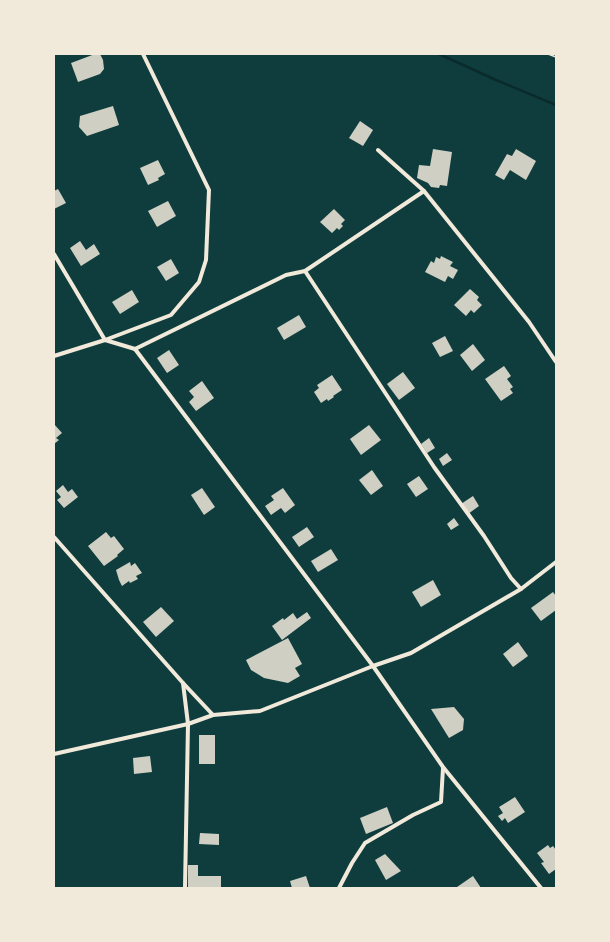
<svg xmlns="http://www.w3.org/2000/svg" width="610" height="942" viewBox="0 0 610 942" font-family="'Sofia Sans Condensed',sans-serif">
<rect width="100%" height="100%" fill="#0f3d3e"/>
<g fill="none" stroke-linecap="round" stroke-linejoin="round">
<path stroke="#0a2a2b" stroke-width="2.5" d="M439,54L496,80L556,105"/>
</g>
<g fill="#cfcfc3">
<path d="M95,54H100L103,60L104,69L100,74L78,82L71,63Z"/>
<path d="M113,106L119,125L87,136L79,127L80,116Z"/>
<path d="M360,121L373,130L363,146L349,138Z"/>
<path d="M433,149L452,152L447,186L440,185L439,188L431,187L428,183L417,178L419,165L430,166Z"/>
<path d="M516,149L536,161L526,180L510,170L504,180L495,175L507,154L512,156Z"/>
<path d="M158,160L165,174L158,178L159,180L148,185L140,168Z"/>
<path d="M58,189L66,203L54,209V191Z"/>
<path d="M168,201L176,216L157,227L148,211Z"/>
<path d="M334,209L345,220L341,224L343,226L339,230L337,228L332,233L320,222Z"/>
<path d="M80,241L86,250L94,244L100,254L81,266L70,248Z"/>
<path d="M441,256L453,262L450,266L458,270L453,279L448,276L445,282L425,272L431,261L434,263L436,257L440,259Z"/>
<path d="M171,259L179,273L166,281L157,267Z"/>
<path d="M470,289L479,297L477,300L482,305L474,313L471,310L466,316L454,305Z"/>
<path d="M132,290L139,302L120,314L112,302Z"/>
<path d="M299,315L306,327L284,340L277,328Z"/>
<path d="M445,336L453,351L440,357L432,343Z"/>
<path d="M473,344L485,360L472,371L460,355Z"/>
<path d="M169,350L179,365L167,373L157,358Z"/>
<path d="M504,366L511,376L507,379L513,387L510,389L513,393L501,401L485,379Z"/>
<path d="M403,372L415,388L399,400L387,384Z"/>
<path d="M332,375L342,390L333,396L334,397L328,401L327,399L321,403L314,392L319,388L317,385Z"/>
<path d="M202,381L214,398L196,411L189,402L194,397L189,391Z"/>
<path d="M54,424L62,433L56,438L59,440L54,444Z"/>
<path d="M369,425L381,440L361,455L350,439Z"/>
<path d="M429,438L435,448L427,453L421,444Z"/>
<path d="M447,453L452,460L443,466L439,459Z"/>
<path d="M372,470L383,486L371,495L359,480Z"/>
<path d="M419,476L428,489L416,497L407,484Z"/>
<path d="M63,485L68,492L72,489L78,497L64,508L57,500L61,497L56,491Z"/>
<path d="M202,488L215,507L204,515L191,495Z"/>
<path d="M283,488L295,505L285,513L281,508L271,515L265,506L274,500L271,496Z"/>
<path d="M473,496L479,506L468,514L461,504Z"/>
<path d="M454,518L459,525L451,530L447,524Z"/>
<path d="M307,527L314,537L299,547L292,537Z"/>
<path d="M106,532L111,538L114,536L124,549L117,555L118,556L104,566L88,546Z"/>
<path d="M331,549L338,560L318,572L311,561Z"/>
<path d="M130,562L131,566L135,563L142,573L136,576L138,579L130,583L129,581L122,586L119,580L116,570Z"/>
<path d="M433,580L441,595L421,607L412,592Z"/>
<path d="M553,592L556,596V610L541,621L531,608Z"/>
<path d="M161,607L174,621L156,637L143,622Z"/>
<path d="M307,612L311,618L282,640L272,626L283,618L284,620L293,613L297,619Z"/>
<path d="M288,638L302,664L295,668L300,676L288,683L264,678L251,670L246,660Z"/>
<path d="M518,642L528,656L513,667L503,654Z"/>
<path d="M454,707L464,719L463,730L449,738L431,709Z"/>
<rect x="199" y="735" width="16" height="29"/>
<path d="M150,756L152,772L134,774L133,758Z"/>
<path d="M515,797L525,812L508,823L505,818L502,821L498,816L503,813L499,807Z"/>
<path d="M387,807L393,823L366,834L360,818Z"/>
<path d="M200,833L219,834V845L199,844Z"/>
<path d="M548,845L550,848L553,846L556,850V869L549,874L541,863L544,862L537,853Z"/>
<path d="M385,854L401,871L386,880L375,860Z"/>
<path d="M188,865H198V876H221V888H188Z"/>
<path d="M306,876L310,888H292L290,881Z"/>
<path d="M473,876L481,888H457V887Z"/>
</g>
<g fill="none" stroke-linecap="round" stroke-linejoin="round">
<path stroke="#f1e9da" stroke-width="1.5" d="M548,54L556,57"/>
<g stroke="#f1e9da" stroke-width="4">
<path d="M378,150L424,191L529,322L556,362"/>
<path d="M54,254L105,340L135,349L286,275L305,271L424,191"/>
<path d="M305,271L434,467L484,536L511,578L521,589"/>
<path d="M135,349L373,666L443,767L541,888"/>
<path d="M54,356L105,340L171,315L199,282L206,260L209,190L143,54"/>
<path d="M54,537L183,683L213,715L260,711L373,666L411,653L521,589L556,562"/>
<path d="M183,683L188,724L185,888"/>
<path d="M54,754L188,724L213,715"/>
<path d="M339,888L352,863L365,843L413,815L441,802L443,768"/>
</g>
</g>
<rect width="610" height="942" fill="none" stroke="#f1e9da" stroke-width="110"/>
</svg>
